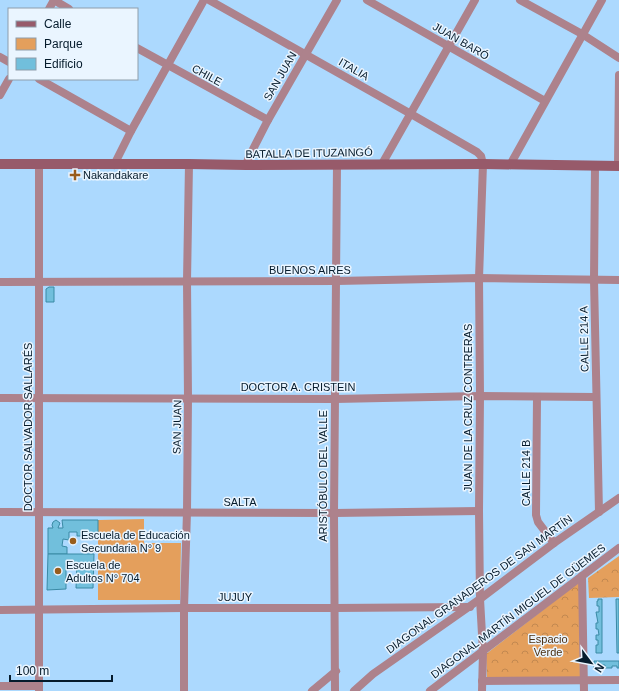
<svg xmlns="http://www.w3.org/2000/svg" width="619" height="691" viewBox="0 0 619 691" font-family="Arial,sans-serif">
<defs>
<pattern id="forest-crowns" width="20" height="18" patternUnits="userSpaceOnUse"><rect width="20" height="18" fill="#e49f5c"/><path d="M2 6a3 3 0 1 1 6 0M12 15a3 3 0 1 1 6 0" fill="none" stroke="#c28850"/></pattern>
</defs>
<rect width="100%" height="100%" fill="#acd9fe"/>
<path fill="#e49f5c" d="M144,519V543H181L180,600H98V520Z"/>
<g fill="url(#forest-crowns)">
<path d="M619,556V597L589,598L588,578Z"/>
<path d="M579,582L580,677H487L486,654Z"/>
</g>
<g fill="#71bfdc" stroke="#3a8aa5">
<path d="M49,287H54V302H46V289Z"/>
<path d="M56,520L60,523L58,528H63L62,520H98V536H88V532H81V536H77V532H69V540L63,539L62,546L67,547V554H48V528H53L52,525L53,522Z"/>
<path d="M48,554H94L93,588H76L77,563H66V589L47,590Z"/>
<path d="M598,599H602V653H596V645H598V640H596V635H599L598,629H596V623H598L596,612H599V606H597V601H598Z"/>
<path d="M616,599H619V653H617Z"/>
<path d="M594,661H619V668H617V666H612V668H605V665H600V668H594Z"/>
</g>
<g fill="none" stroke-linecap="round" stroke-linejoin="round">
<g stroke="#ad828c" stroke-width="8">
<path d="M54,0L69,9"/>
<path d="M209,0L411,114L477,152L481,156L483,164L479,278L480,396L479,511L480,599L483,652L482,691"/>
<path d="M367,0L545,101"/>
<path d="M520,0L582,34L619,58"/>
<path d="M49,9L54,0"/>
<path d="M137,48L268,120"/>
<path d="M0,57L9,62"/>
<path d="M39,79L131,131"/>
<path d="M0,95L9,79"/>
<path d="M382,164L475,0"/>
<path d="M114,165L131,131L204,0"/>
<path d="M246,165L249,157L268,120L337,0"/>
<path d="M510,165L602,0"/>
<path d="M595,166L594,280L599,512"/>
<path d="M618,166L619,75"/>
<path d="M0,282L337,281L479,278L619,280"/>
<path d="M0,398L335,399L480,396L595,397"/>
<path d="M537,398L536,515L538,522L554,543"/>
<path d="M0,512L334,513L479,511"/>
<path d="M582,576L584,691"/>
<path d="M0,610L184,608H335L470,607"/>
<path d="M482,681L619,680"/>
<path d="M0,686H39"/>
<path d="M39,691V163"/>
<path d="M184,691V608L187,512L188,398L187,281L189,164"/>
<path d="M312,691L336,671"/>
<path d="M335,691L334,513L337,164"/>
<path d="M354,691L373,674L480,599L554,543L619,498"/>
<path d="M430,691L619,548"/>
</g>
<path stroke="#975a6a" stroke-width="10" d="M0,164H189L246,165L483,164L619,166"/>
</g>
<g fill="#985d1c" stroke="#eaf5ff" stroke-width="1.5">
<path d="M73 169h4v4h4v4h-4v4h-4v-4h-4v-4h4z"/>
<circle cx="73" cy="541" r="4"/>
<circle cx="58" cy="571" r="4"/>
</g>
<g text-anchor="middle" stroke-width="3" stroke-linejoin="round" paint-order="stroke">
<g font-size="11" fill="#051b2c" stroke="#eaf5ff">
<text transform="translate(461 41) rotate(30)" y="4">JUAN BARÓ</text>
<text transform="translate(354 69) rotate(30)" y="4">ITALIA</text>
<text transform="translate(207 75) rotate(29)" y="4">CHILE</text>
<text transform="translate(280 76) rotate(-60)" y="4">SAN JUAN</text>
<text transform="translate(309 153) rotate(-1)" y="4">BATALLA DE ITUZAINGÓ</text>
<text x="310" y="274">BUENOS AIRES</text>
<text transform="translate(584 339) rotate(-91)" y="4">CALLE 214 A</text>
<text x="298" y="391">DOCTOR A. CRISTEIN</text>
<text transform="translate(468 408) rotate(-90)" y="4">JUAN DE LA CRUZ CONTRERAS</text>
<text transform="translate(28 427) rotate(-90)" y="4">DOCTOR SALVADOR SALLARÉS</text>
<text transform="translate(177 427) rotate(-89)" y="4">SAN JUAN</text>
<text transform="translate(526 473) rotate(-90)" y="4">CALLE 214 B</text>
<text transform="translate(323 476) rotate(-90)" y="4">ARISTÓBULO DEL VALLE</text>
<text x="240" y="506">SALTA</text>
<text transform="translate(479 584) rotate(-36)" y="4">DIAGONAL GRANADEROS DE SAN MARTÍN</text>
<text x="235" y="601">JUJUY</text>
<text transform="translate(518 611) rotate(-37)" y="4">DIAGONAL MARTÍN MIGUEL DE GÜEMES</text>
</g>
<g font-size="11" fill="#051b2c" stroke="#eaf5ff" text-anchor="start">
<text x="83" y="179">Nakandakare</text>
<text x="81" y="539">Escuela de Educación<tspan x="81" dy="13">Secundaria N° 9</tspan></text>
<text x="66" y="569">Escuela de<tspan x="66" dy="13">Adultos N° 704</tspan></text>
</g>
<g font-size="11" fill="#4d3012" stroke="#eaf5ff">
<text x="548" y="643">Espacio<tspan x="548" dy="13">Verde</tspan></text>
</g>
</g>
<rect x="8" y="8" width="130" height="72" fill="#eaf5ff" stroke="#8e9eab"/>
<rect x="16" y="21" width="20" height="6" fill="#975a6a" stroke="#8e9eab"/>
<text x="44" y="28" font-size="12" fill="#051b2c">Calle</text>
<rect x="16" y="38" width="20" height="12" fill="#e49f5c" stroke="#8e9eab"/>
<text x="44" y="48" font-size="12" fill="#051b2c">Parque</text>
<rect x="16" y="58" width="20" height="12" fill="#71bfdc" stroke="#8e9eab"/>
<text x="44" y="68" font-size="12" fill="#051b2c">Edificio</text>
<g transform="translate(591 663) rotate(122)" stroke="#eaf5ff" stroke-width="3" paint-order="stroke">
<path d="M0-3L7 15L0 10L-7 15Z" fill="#051b2c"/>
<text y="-6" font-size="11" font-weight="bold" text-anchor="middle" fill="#051b2c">N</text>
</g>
<path d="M10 675v6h102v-6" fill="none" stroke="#051b2c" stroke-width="2"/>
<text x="16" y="675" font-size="12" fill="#051b2c" stroke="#eaf5ff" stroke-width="3" paint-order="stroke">100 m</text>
</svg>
